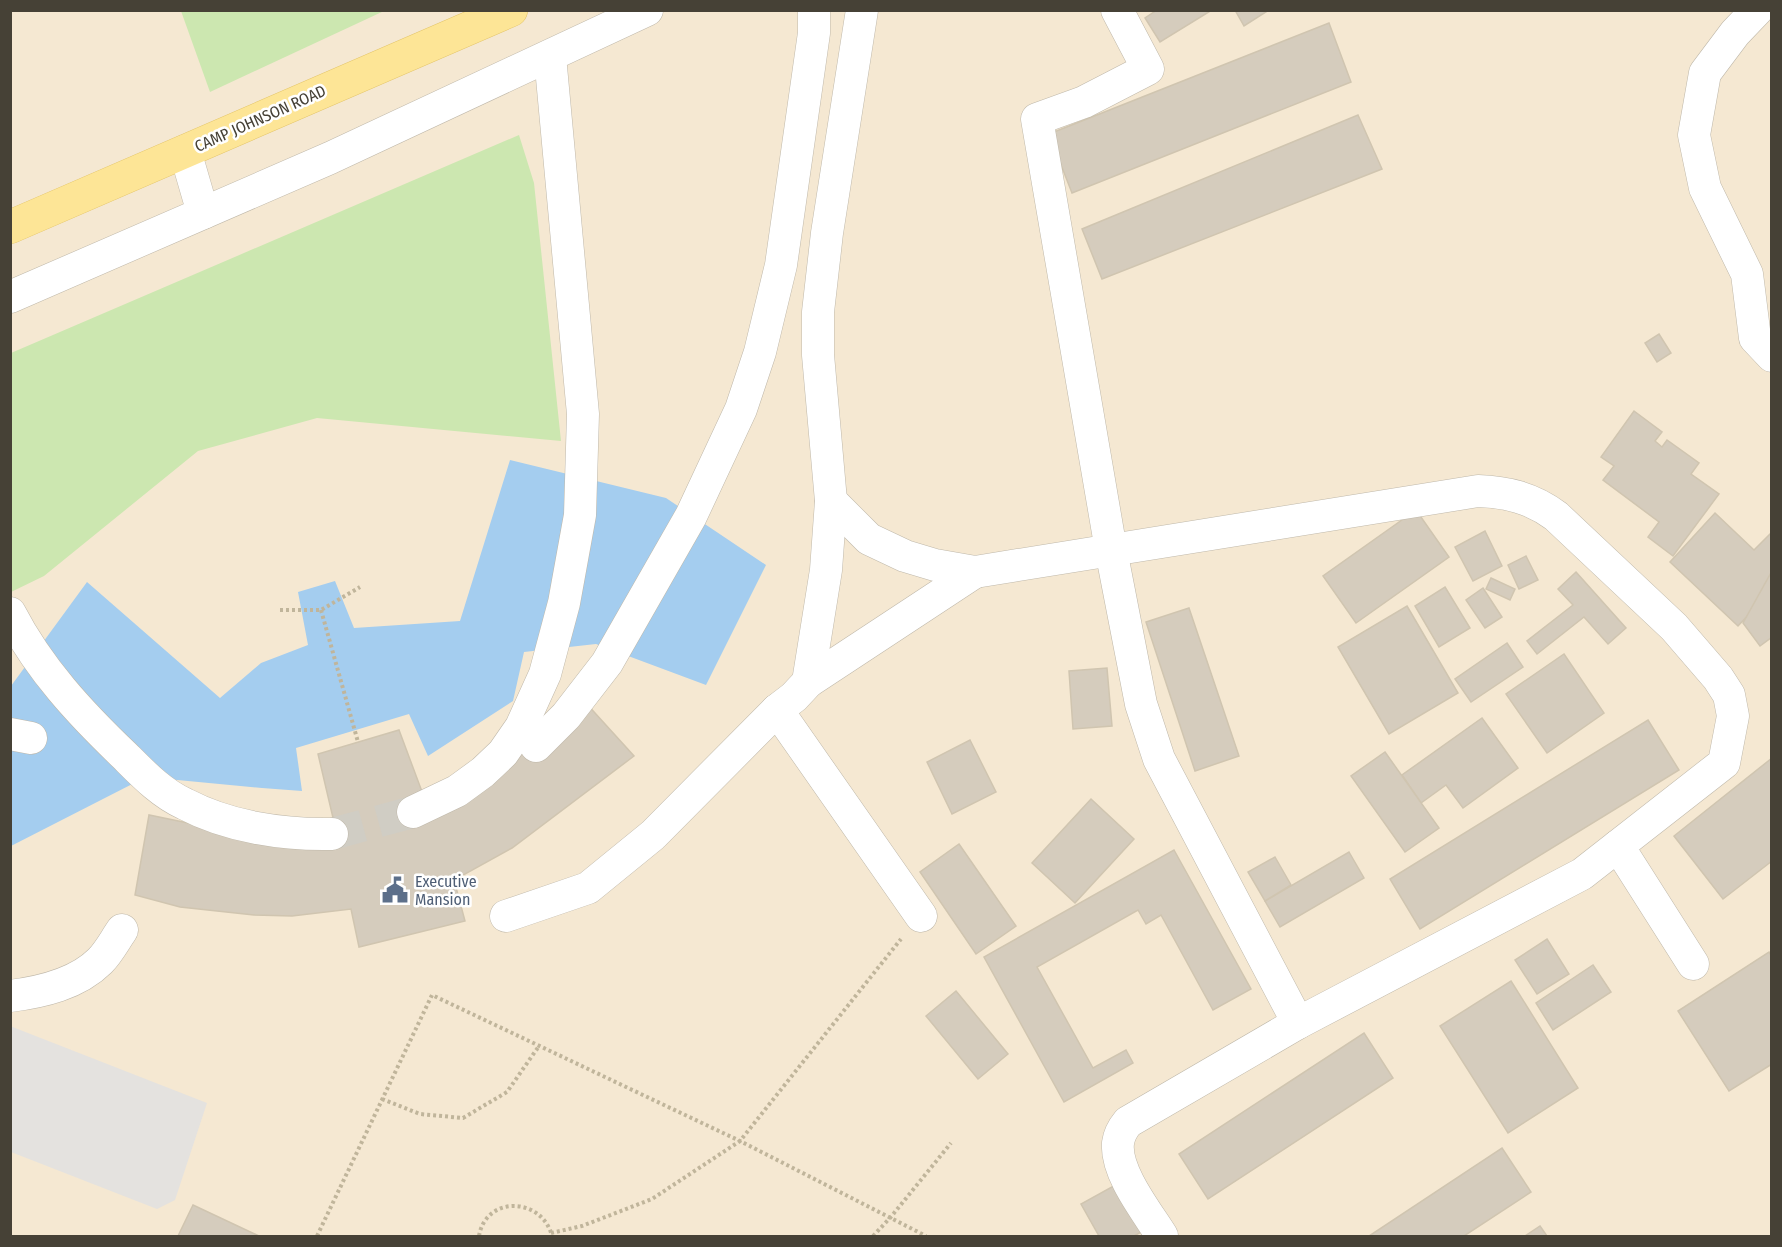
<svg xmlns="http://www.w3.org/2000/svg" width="1782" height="1247" viewBox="0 0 1782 1247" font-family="'Fira Sans Condensed',sans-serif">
<rect width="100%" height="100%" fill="#f3f0e7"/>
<path fill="#f5e8d2" d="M10,11H1771V1236H11Z"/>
<g fill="#cce7b0">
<path d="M181,11V10L384,11L210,92Z"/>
<path d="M519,135L534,183L561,441L317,418L198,451L44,576L11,592V353Z"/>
</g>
<path fill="#e4e2df" d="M10,1026L207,1103L175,1200L157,1209L11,1152Z"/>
<path fill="#a4cdef" d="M510,460L666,498L766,565L706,685L596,644L524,652L513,701L428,756L409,714L296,748L302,791L262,788L146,777L11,846V686L87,582L220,698L261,663L308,645L298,592L335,581L354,628L460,621Z"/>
<g fill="#d5ccbd" stroke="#d0c5b0" stroke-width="1.5">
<path d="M1157,10H1212L1160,42L1145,18Z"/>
<path d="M1235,10H1269L1244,26Z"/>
<path d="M1329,23L1351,82L1072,193L1049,134Z"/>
<path d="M1358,115L1382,169L1102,279L1082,229Z"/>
<path d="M1659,334L1671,353L1657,362L1645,343Z"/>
<path d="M1634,411L1662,432L1655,441L1662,447L1667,440L1699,463L1691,474L1719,494L1673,556L1648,537L1659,522L1603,480L1614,466L1601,457Z"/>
<path d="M1416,510L1449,557L1356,623L1323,576Z"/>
<path d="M1715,513L1754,550L1772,532V590L1738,626L1670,562Z"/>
<path d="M1485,531L1502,566L1473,581L1455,547Z"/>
<path d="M1526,556L1538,580L1519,589L1508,565Z"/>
<path d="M1772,571V637L1760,646L1743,623Z"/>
<path d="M1576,572L1626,628L1608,644L1584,617L1537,654L1527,641L1573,605L1558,589Z"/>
<path d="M1491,578L1515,589L1510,600L1486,589Z"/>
<path d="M1445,587L1470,628L1439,647L1415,606Z"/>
<path d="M1483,588L1502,617L1485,628L1466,600Z"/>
<path d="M1407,606L1458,693L1389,734L1338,647Z"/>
<path d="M1189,608L1239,756L1195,771L1146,622Z"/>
<path d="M1507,643L1523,667L1471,702L1455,679Z"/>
<path d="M1564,654L1604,713L1547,753L1506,694Z"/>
<path d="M1107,668L1112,726L1073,729L1069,671Z"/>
<path d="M575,691L634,756L512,848L454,880L465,921L359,947L351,909L292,916L254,915L180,907L135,895L149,815L188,823L231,828L334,822L318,754L399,730L424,797L508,748Z"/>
<path d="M1482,718L1518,768L1463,808L1446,785L1421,803L1402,775Z"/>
<path d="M1648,720L1679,770L1420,929L1390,879Z"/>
<path d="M970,740L996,792L952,814L927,762Z"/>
<path d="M1385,752L1439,828L1405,852L1351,776Z"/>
<path d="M1772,758V861L1723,899L1674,836Z"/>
<path d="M1091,799L1134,839L1075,903L1032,863Z"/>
<path d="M959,844L1016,926L976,954L920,872Z"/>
<path d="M1174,850L1251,989L1213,1010L1161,915L1146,924L1138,910L1037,967L1093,1068L1126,1050L1133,1063L1064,1102L984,957Z"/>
<path d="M1349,852L1364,878L1280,927L1265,901Z"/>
<path d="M1275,857L1291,885L1265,901L1248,872Z"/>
<path d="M1547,939L1569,974L1537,994L1515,960Z"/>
<path d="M1769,952L1772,957V1064L1729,1091L1678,1011Z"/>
<path d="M1593,965L1611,992L1553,1030L1536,1003Z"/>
<path d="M1511,981L1578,1088L1508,1133L1440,1026Z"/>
<path d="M956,991L1008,1054L978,1079L926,1016Z"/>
<path d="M1364,1033L1393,1078L1208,1199L1179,1154Z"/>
<path d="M1502,1148L1531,1192L1464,1236H1369Z"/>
<path d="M1119,1183L1145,1230L1134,1236H1099L1081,1204Z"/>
<path d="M193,1205L259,1236H178Z"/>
<path d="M1540,1226L1547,1236H1525Z"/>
</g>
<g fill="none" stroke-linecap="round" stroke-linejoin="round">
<path stroke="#d0cdc4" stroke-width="32" stroke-dasharray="32 16" stroke-linecap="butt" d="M332,834L413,812"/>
<g stroke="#bfb8aa" stroke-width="33">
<g id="minor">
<path d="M1117,10L1148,69L1084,102L1037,119L1111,550L1141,704L1159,759L1298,1023"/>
<path d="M1757,10L1735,33L1705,73L1694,135L1705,188L1747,274L1755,338L1772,356"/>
<path d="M185,151L203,213"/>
<path d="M10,297L330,158L647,10"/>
<path d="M831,501L869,539L905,556L935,565L975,572L1478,491C1507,492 1532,498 1556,516L1674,627L1718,678L1729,695L1733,716L1724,763L1582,874L1298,1023L1128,1122C1123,1128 1119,1135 1118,1143C1115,1172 1147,1212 1162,1236"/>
<path d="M10,613C39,669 80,713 125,756C143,774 161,793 185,804C229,827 283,835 332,834"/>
<path d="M808,682L975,572"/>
<path d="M777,710L921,916"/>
<path d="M10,734L31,738"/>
<path d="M536,746L566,716L607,663L691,516L741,409L760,352L781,265L814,33V10"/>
<path d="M413,812L457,791L483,772L503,753L521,727L545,674L564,603L580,515L583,414L550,56"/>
<path d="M1618,846L1693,964"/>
<path d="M506,916L588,888L653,835L777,710L794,697L808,682L826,570L831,501L818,355V312L827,233L862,10"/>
<path d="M10,996C42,992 77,984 100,961C109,952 115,940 122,930"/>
</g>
</g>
<g stroke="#e2c366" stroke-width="34">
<path id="major" d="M10,227L511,10"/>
</g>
<g stroke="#c0b59b" stroke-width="4" stroke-dasharray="3 3" stroke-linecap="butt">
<path d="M280,610H321L360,587"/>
<path d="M321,610L358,742"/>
<path d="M382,1099L420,1114L463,1118L507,1092L539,1046"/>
<path d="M551,1233L582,1226L652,1199L740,1141L901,939"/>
<path d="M317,1236L432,995L740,1141L926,1236"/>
<path d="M479,1236C486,1195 542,1197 552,1236"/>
<path d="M873,1236L890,1218L951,1143"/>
</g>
<use href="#minor" stroke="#fff" stroke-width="32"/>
<use href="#major" stroke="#fde596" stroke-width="33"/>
</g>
<defs>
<g id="civic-bare" transform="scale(2.07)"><path d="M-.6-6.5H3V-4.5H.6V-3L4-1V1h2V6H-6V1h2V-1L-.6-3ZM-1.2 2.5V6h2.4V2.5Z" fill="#5c6f8a" stroke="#fff" stroke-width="2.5" paint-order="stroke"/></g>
</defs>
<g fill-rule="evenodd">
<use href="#civic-bare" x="395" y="890"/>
</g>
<g text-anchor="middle" stroke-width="5" stroke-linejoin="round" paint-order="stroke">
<g font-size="16" fill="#464136" stroke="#fff">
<text transform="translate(260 118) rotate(-24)" y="6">CAMP JOHNSON ROAD</text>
</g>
<g font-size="16" fill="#4e5e75" stroke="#fff" text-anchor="start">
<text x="415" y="887">Executive<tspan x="415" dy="18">Mansion</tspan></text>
</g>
</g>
<rect width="1782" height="1247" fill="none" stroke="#464136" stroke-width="24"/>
</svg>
